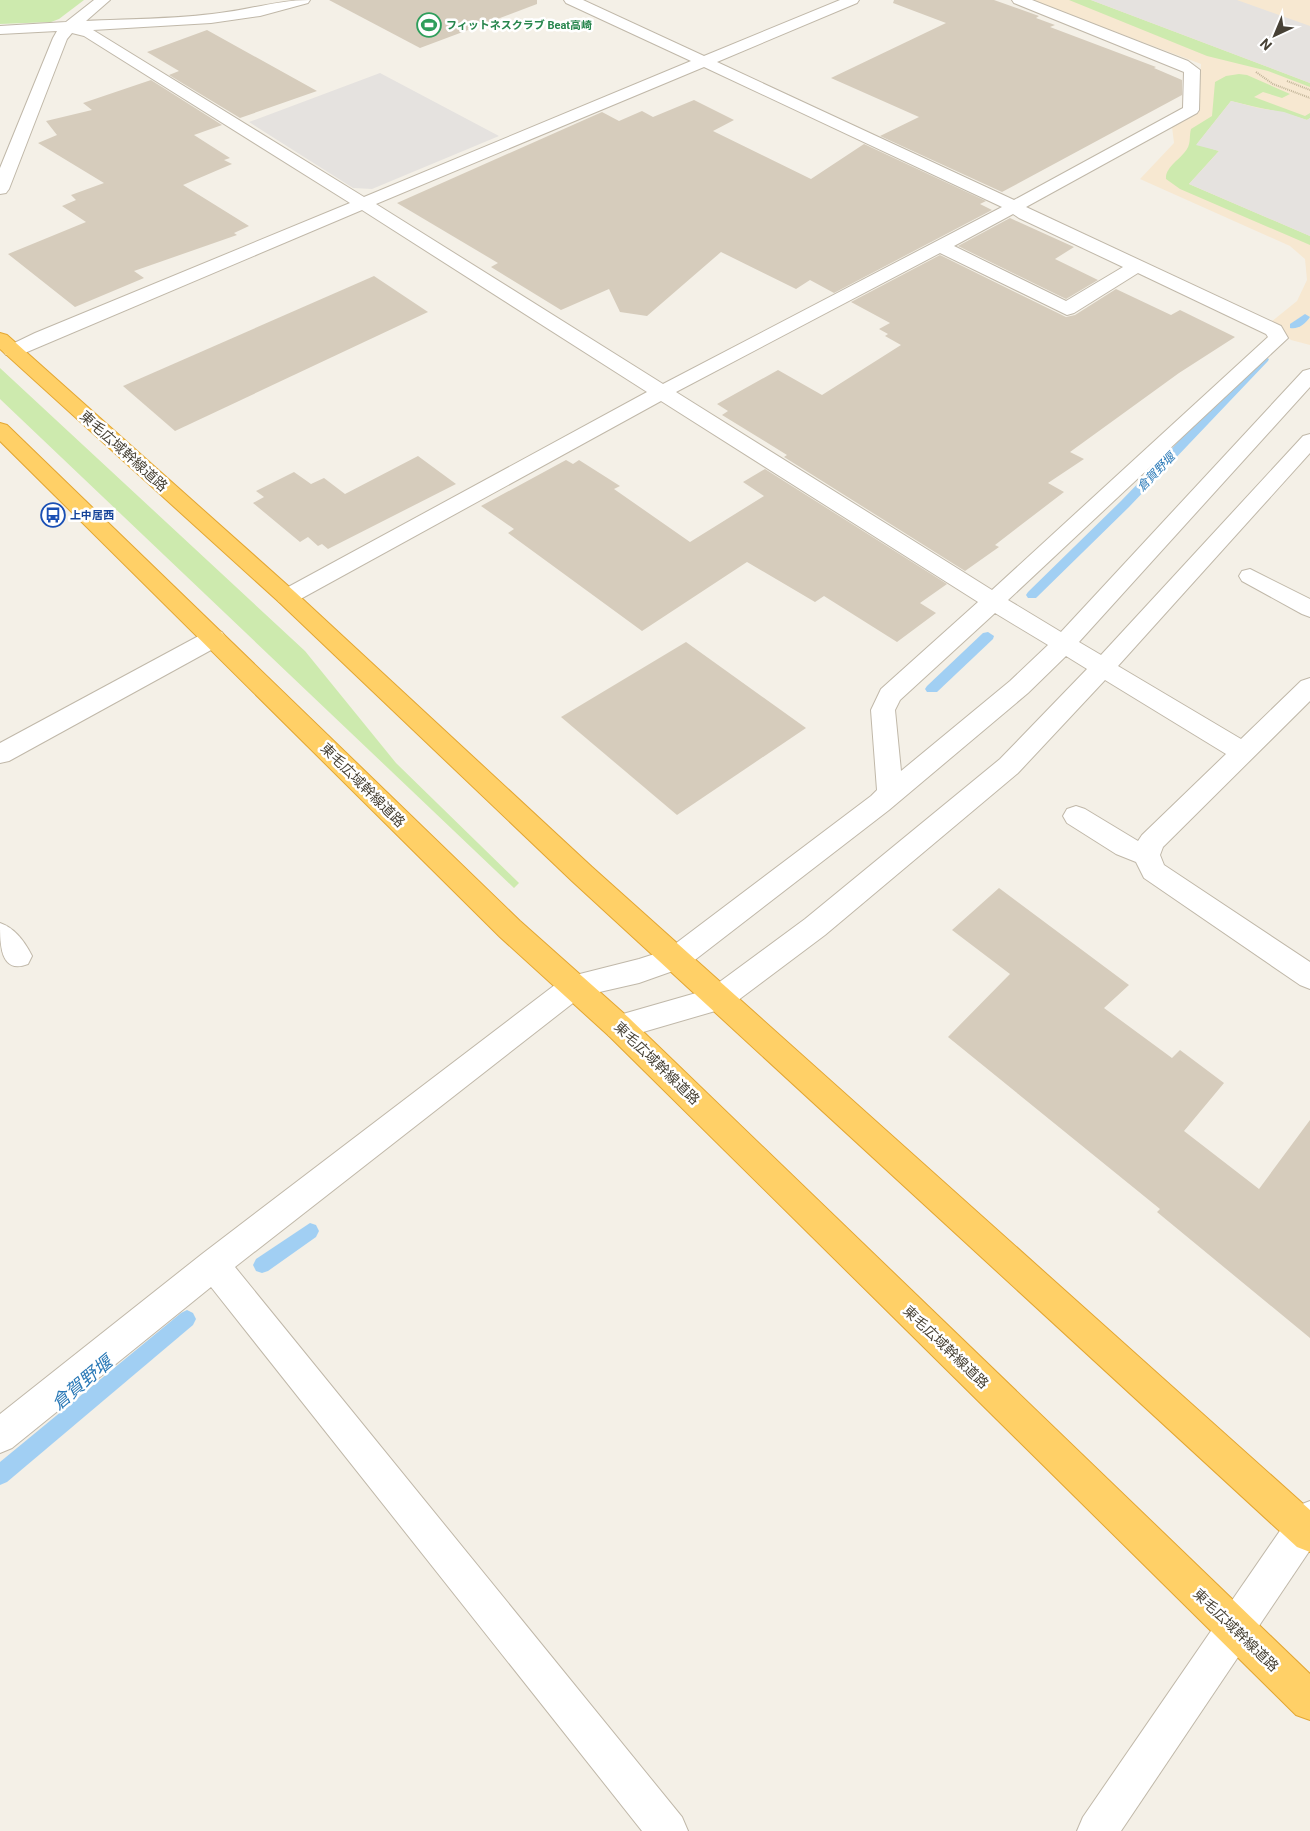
<svg xmlns="http://www.w3.org/2000/svg" width="1310" height="1831" viewBox="0 0 1310 1831" font-family="Roboto,'Noto Sans JP',sans-serif">
<rect width="100%" height="100%" fill="#f4f0e7"/>
<path fill="#f7e8d1" d="M1030,0H1310V345L1291,340L1271,322L1297,301L1307,280L1305,259L1290,246L1140,179L1174,143L1172,127L1198,112L1201,64Z"/>
<g fill="#cdeaae">
<path d="M0,0H84L59,19L51,22L0,24Z"/>
<path d="M1069,0H1091L1310,83V87L1268,71L1207,56Z"/>
<path d="M1239,74L1247,75L1290,94L1282,98L1263,92L1254,97L1305,116L1310,113V118L1307,120C1282,111 1257,108 1231,101L1197,144L1219,151L1189,184L1310,236V245L1180,189L1166,179C1165,167 1181,159 1187,149C1191,143 1189,136 1191,129L1212,116L1215,82L1226,76Z"/>
<path d="M0,368L305,651L396,763L519,883L514,888L0,399Z"/>
</g>
<g fill="#e5e2df">
<path d="M1091,0H1237L1310,26V83Z"/>
<path d="M380,73L499,136L372,189L353,188L249,122Z"/>
<path d="M1231,101L1258,108L1284,112L1307,120L1310,118V236L1189,184L1219,151L1196,145Z"/>
</g>
<g fill="none" stroke-linecap="round" stroke-linejoin="round">
<g fill="#a1cff3" fill-rule="evenodd">
<path d="M1305,314L1310,317C1306,323 1298,330 1290,328V324Z"/>
<path d="M1264,356L1269,359L1268,361L1129,507L1036,598H1028L1026,595L1028,592L1121,501L1260,357Z"/>
<path d="M988,632L994,636L993,639L937,692H927L925,689L927,686L983,633Z"/>
<path d="M310,1223L316,1225L319,1231L316,1237L268,1271L262,1273L256,1271L253,1265L256,1259Z"/>
<path d="M187,1310L193,1313L196,1319L193,1325L7,1482L0,1485V1462L181,1313Z"/>
</g>
</g>
<g fill="#d6ccbc">
<path d="M329,0H537V4L420,48Z"/>
<path d="M894,0H994L1039,16L1036,18L1055,25L1050,27L1156,67L1154,68L1182,80V95L1002,192L880,136L919,117L831,78L946,23L893,3Z"/>
<path d="M207,30L317,91L240,118L169,75L179,71L147,52Z"/>
<path d="M151,80L222,125L194,135L230,158L224,160L232,164L183,185L249,226L234,233L237,235L134,271L144,278L75,307L8,254L86,222L62,206L76,200L71,195L104,183L38,143L57,135L46,121L92,110L83,103Z"/>
<path d="M694,100L734,120L713,131L811,179L864,144L986,201L980,204L992,210L834,293L810,280L796,289L721,252L647,316L620,312L609,289L561,310L491,267L498,263L397,203L602,112L619,121L642,111L653,117Z"/>
<path d="M1010,218L1074,247L1055,259L1098,280L1066,299L958,246Z"/>
<path d="M940,255L1066,317L1075,315L1116,289L1171,315L1180,310L1235,337L1179,373L1070,452L1084,459L1048,483L1064,492L995,545L999,547L965,571L784,457L787,455L722,415L728,411L717,404L778,370L822,395L901,345L885,336L888,334L879,329L890,323L851,302Z"/>
<path d="M374,276L428,312L175,431L123,386Z"/>
<path d="M418,456L456,484L328,549L322,544L318,546L308,537L300,542L253,503L264,497L256,491L294,472L311,484L324,478L345,494Z"/>
<path d="M566,460L573,464L579,460L620,486L614,489L690,542L764,496L743,482L765,469L947,584L920,603L936,613L897,642L824,596L815,602L747,562L642,631L508,533L514,529L481,506Z"/>
<path d="M686,642L806,728L677,815L561,717Z"/>
<path d="M999,888L1129,985L1104,1008L1172,1058L1180,1050L1224,1083L1184,1131L1259,1189L1310,1120V1338L1157,1212L1160,1209L948,1037L1010,974L952,930Z"/>
</g>
<g fill="none" stroke-linecap="round" stroke-linejoin="round">
<g stroke="#c0b8a9" stroke-width="2">
<g id="minor">
<path d="M94,0H110L86,21C128,19 170,19 212,14C245,11 277,0 310,0L308,3L260,16L211,23L93,30L364,197L691,61L566,3L564,0H583L704,56L840,0H859L857,3L717,62L1014,200L1183,108L1184,72L1014,3L1012,0H1032L1188,61L1200,70L1199,110L1197,113L1026,207L1281,326L1288,338L1008,600L1061,632L1303,371L1310,369V387L1079,642L1101,655L1303,436L1310,434V453L1118,666L1241,739L1301,681L1310,678V701L1163,847L1160,855L1164,865L1310,962V989L1300,985L1144,878L1136,862L1116,854L1067,823L1063,816L1067,809L1076,806L1085,809L1138,841L1142,835L1226,754L1105,680L1018,773L825,935L729,1007L619,1039L609,1036L604,1027L609,1018L710,989L805,919L1000,759L1087,669L1066,656L1028,693L889,810L687,966L639,983L582,996L235,1267L682,1817L688,1831H642L211,1287L12,1448L0,1453V1414L202,1254L564,978L639,959L667,950L871,796L877,790L871,710L881,689L978,602L661,401L295,602L287,605L279,602L276,597L279,592L647,392L362,210L20,355H6L3,351L6,347L35,333L350,203L84,36L72,33L67,39L9,189L6,193L0,194V168L53,38L57,31L0,34V26L66,22ZM704,67L1002,207L663,384L376,204ZM1013,214L1019,218L1123,267L1066,301L954,246ZM940,253L1067,315L1074,313L1138,273L1266,334L1268,337L992,590L676,392ZM995,613L1048,645L1010,681L901,771L895,710L900,700Z"/>
<path d="M1250,569L1310,599V617L1302,614L1242,581L1239,576L1242,571Z"/>
<path d="M214,630L222,632L226,638L222,644L9,761L0,763V743L206,632Z"/>
<path d="M0,923C15,928 25,942 32,956L28,964C0,975 0,944 0,923Z"/>
<path d="M1310,1501V1550L1121,1831H1077L1083,1817L1297,1506Z"/>
</g>
</g>
<g stroke="#e3a632" stroke-width="2">
<g id="highway">
<path d="M0,333L7,335L295,592L592,867L1310,1510V1552L1297,1547L572,881L279,602L0,349Z"/>
<path d="M0,423L7,425L520,921L629,1018L1310,1674V1720L1296,1715L609,1036L500,937L0,441Z"/>
</g>
</g>
<g stroke="#c2b599" stroke-width="2" stroke-dasharray="1 1" stroke-linecap="butt">
<path d="M1256,72L1273,84L1310,98"/>
<path d="M1287,81L1310,90"/>
</g>
<use href="#minor" fill="#fff" fill-rule="evenodd"/>
<use href="#highway" fill="#ffd067" fill-rule="evenodd"/>
</g>
<defs>
<g id="stadium-ring" transform="scale(1.25)"><circle r="9.5" fill="#fff" stroke="#2e9e5b" stroke-width="1.5"/><path d="M0-5a6.5 5 0 1 0 0 10a6.5 5 0 1 0 0-10ZM-3.5-1.8h7v3.6h-7Z" fill="#2e9e5b"/></g>
<g id="bus-ring" transform="scale(1.25)"><circle r="9.5" fill="#fff" stroke="#1a4fb4" stroke-width="1.5"/><path d="M-5-6H5V4H4V6H2V4H-2V6H-4V4H-5ZM-3.5-4V0h7V-4ZM-3.5 1.2v1.5H-2V1.2ZM2 1.2v1.5H3.5V1.2Z" fill="#1a4fb4"/></g>
</defs>
<g fill-rule="evenodd">
<use href="#stadium-ring" x="429" y="25"/>
<use href="#bus-ring" x="53" y="515"/>
</g>
<g text-anchor="middle" stroke-width="5" stroke-linejoin="round" paint-order="stroke">
<g font-size="11" font-weight="bold" fill="#27864d" stroke="#fff" text-anchor="start">
<text x="446" y="29">フィットネスクラブ Beat高崎</text>
</g>
<g font-size="11" font-weight="bold" fill="#164399" stroke="#fff" text-anchor="start">
<text x="70" y="519">上中居西</text>
</g>
<g font-size="12" font-style="italic" fill="#2a79b7" stroke="#fff">
<text transform="translate(1156 472) rotate(-46)" y="4">倉賀野堰</text>
</g>
<g font-size="14" fill="#474135" stroke="#fff">
<text transform="translate(124 451) rotate(42)" y="5">東毛広域幹線道路</text>
<text transform="translate(363 785) rotate(45)" y="5">東毛広域幹線道路</text>
<text transform="translate(657 1063) rotate(44)" y="5">東毛広域幹線道路</text>
<text transform="translate(946 1347) rotate(44)" y="5">東毛広域幹線道路</text>
<text transform="translate(1236 1630) rotate(44)" y="5">東毛広域幹線道路</text>
</g>
<g font-size="18" font-style="italic" fill="#2a79b7" stroke="#fff">
<text transform="translate(82 1383) rotate(-40)" y="6">倉賀野堰</text>
</g>
</g>
<g transform="translate(1275 35) rotate(224)" stroke="#ffffff" stroke-width="4" paint-order="stroke">
<path d="M0-4L9 19L0 12L-9 19Z" fill="#474135"/>
<text y="-8" font-size="14" font-weight="bold" text-anchor="middle" fill="#474135">N</text>
</g>
</svg>
